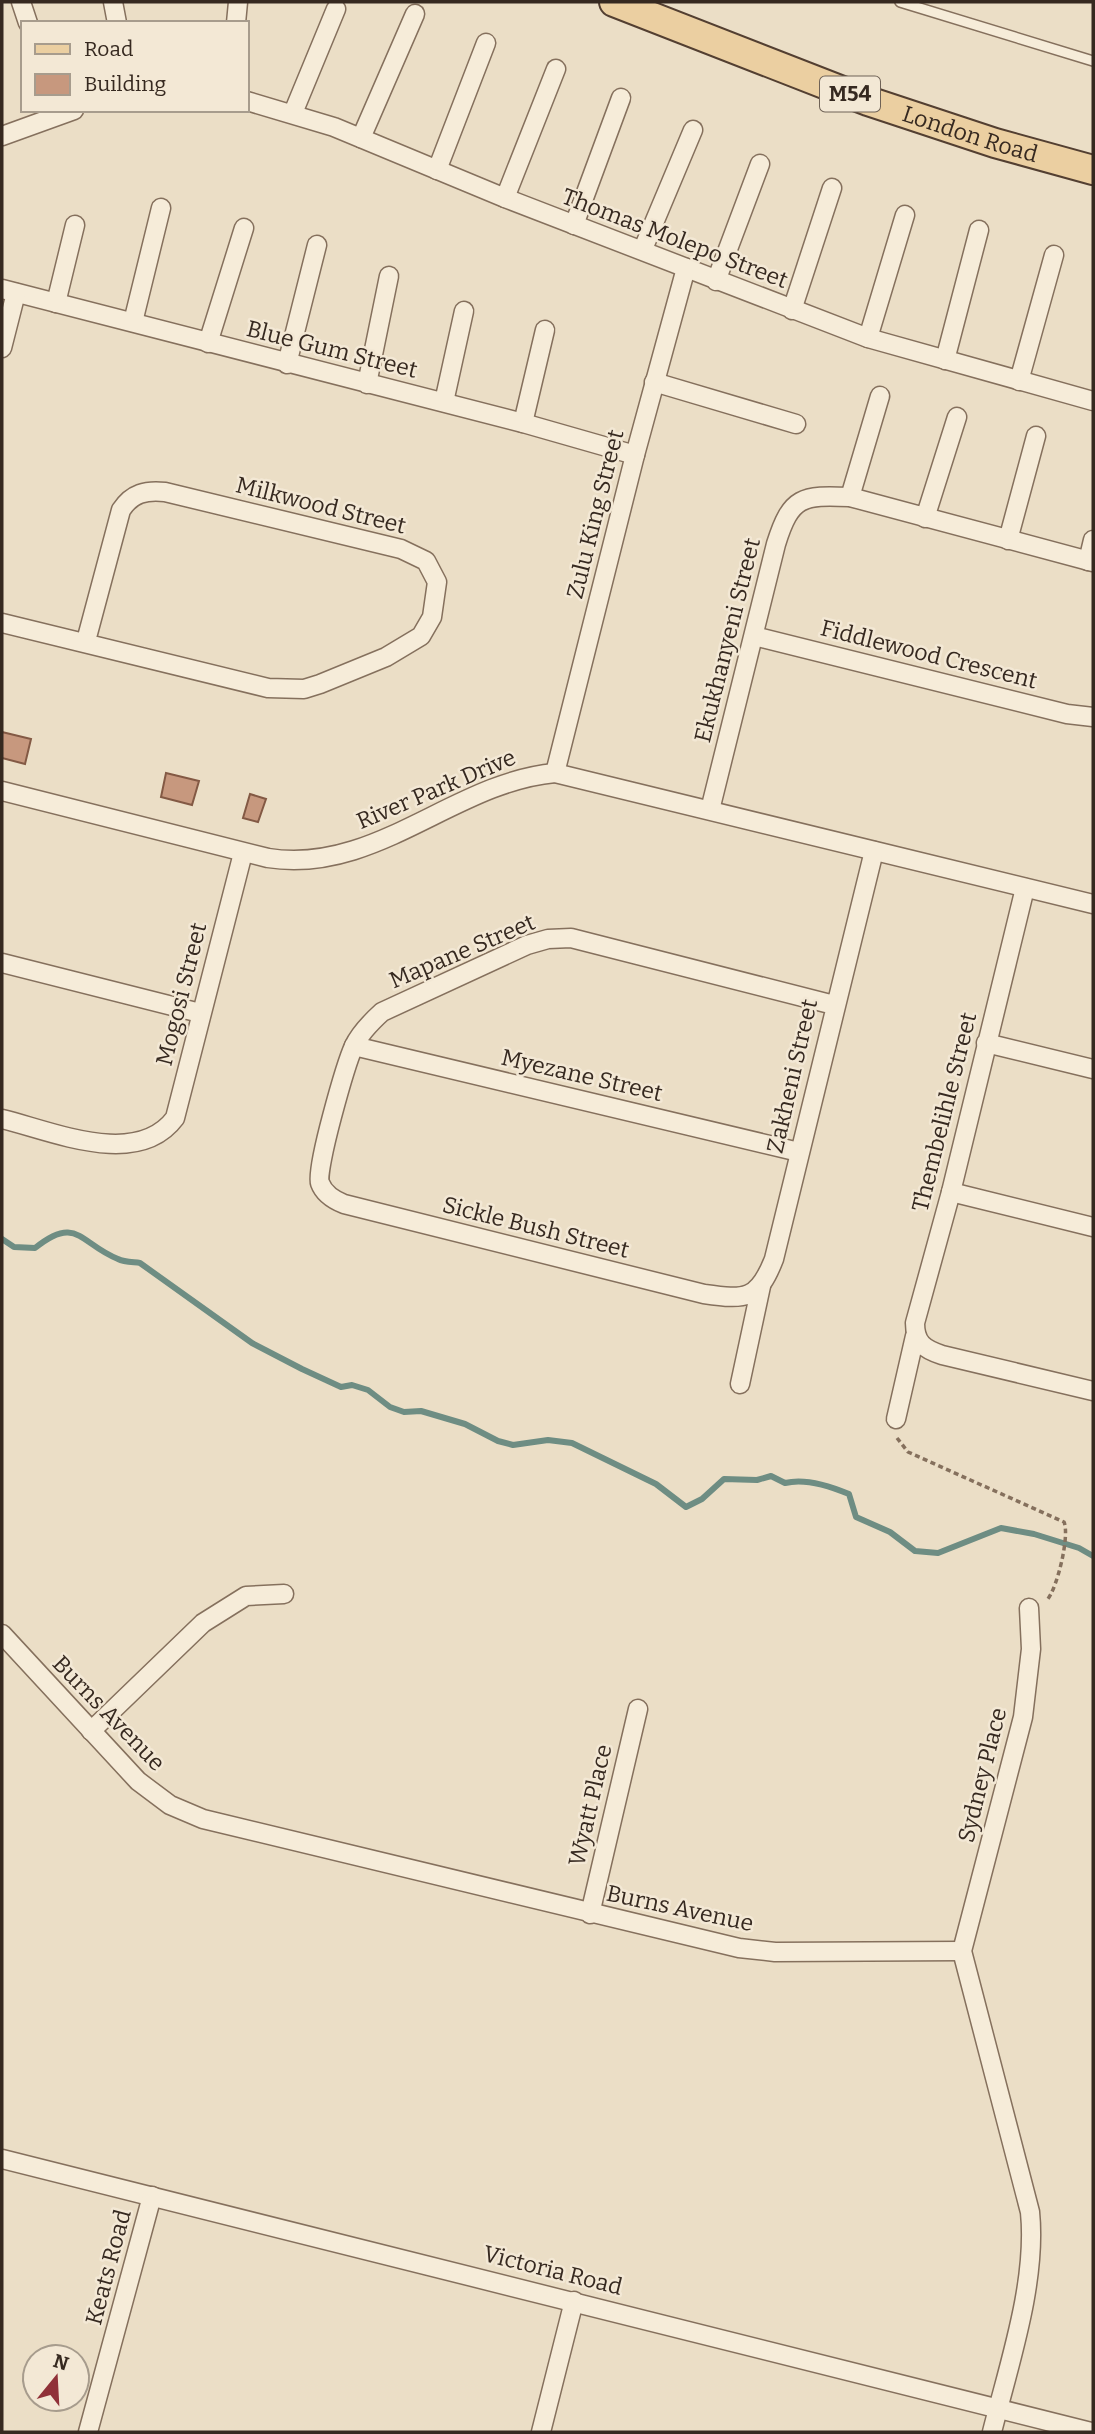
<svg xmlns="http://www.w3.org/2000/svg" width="1095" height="2434" viewBox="0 0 1095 2434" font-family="Bitter,serif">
<rect width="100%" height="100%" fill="#ebdec6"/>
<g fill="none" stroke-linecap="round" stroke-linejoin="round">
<path stroke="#6e8d83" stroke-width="6" d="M2,1239L14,1247L35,1248C77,1214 80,1244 118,1259C124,1262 133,1262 140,1263L252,1343L302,1369L341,1387L352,1385L368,1390L390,1407L404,1412L421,1411L465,1424L498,1441L513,1445L548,1440L572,1443L656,1484L686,1507L702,1499L724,1479L757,1480L771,1476L785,1483C804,1478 830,1486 849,1494L856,1517L890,1532L915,1551L938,1553L1001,1528L1034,1534L1079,1548L1093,1556"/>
</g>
<g fill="#c7987e" stroke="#835944" stroke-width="2">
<path d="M2,732L31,739L25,764L2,758Z"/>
<path d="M166,773L199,781L192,805L161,797Z"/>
<path d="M250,794L266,799L258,822L243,818Z"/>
</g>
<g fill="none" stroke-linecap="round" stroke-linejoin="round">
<g stroke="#85705d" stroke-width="12">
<path id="lane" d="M900,2L1093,61"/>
</g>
<g stroke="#85705d" stroke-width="21">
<g id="street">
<path d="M21,2L28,23"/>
<path d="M113,2L117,23"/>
<path d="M236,23L238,2"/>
<path d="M247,101L334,127L505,198L868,338L1093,401"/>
<path d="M293,113L336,9"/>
<path d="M2,136L74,110"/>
<path d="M361,138L415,14"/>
<path d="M437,170L486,43"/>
<path d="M505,198L556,69"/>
<path d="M574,225L621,98"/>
<path d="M643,249L693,130"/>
<path d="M716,281L760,164"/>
<path d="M2,289L523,423L635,455"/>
<path d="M56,303L75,225"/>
<path d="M792,310L832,188"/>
<path d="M133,322L161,208"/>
<path d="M868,338L905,215"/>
<path d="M208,343L244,228"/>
<path d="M2,348L16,293"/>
<path d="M945,360L979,230"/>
<path d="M287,364L317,245"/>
<path d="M1019,381L1054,255"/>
<path d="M654,382L796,424"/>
<path d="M367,384L389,276"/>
<path d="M444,402L464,311"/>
<path d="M523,423L545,330"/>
<path d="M850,497L880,396"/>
<path d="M925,518L957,417"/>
<path d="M1008,540L1036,436"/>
<path d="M1088,561L1093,540"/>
<path d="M2,623L268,688L304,689L320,684L386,657L421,636L432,617L437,582L426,561L401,549L165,492C146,490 132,493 121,510L86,641"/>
<path d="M754,636L1067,714L1093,717"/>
<path d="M555,773L635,455L686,268"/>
<path d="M2,791L268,858C375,875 454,782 555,773L1093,904"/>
<path d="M710,810L776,544C791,496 802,495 850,497L1093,562"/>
<path d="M1025,888L951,1192L915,1323C915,1343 924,1349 942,1355L1093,1391"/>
<path d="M2,963L200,1013"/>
<path d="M834,1005L571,938L548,939L527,945L382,1012C371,1022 360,1033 354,1046C346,1063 315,1170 320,1183C324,1194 334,1200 344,1204L704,1294C746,1300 758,1300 774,1259L874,851"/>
<path d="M986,1043L1093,1069"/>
<path d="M354,1046L799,1152"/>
<path d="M2,1119C52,1131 137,1169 175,1118L243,853"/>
<path d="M951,1192L1093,1227"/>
<path d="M740,1384L761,1286"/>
<path d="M896,1419L915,1336"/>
<path d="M2,1634L138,1781L170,1805L203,1819L739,1948L775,1952L962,1951"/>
<path d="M91,1731L203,1623L246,1596L284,1594"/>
<path d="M590,1914L638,1709"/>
<path d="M2,2159L1091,2432"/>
<path d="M88,2432L152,2196"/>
<path d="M541,2432L574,2301"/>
<path d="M992,2432C1009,2364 1037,2282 1030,2212L962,1951L1023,1717L1031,1649L1029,1608"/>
</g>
</g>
<g stroke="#533f31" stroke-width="32">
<g id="primary">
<path id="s1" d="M614,2L868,101L995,143L1093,170"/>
</g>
</g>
<path stroke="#85705d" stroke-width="3.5" stroke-dasharray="5 3.5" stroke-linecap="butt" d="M897,1438L908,1452L1064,1522C1070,1536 1057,1589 1047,1600"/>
<use href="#lane" stroke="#f6ecd9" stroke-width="9"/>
<use href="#street" stroke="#f6ecd9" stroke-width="18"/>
<use href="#primary" stroke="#ebcfa1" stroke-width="28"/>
</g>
<g text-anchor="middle" stroke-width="5" stroke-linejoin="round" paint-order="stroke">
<rect fill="#f3e8d5" stroke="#6f6256" stroke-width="2" x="820" y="76.5" width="60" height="35" rx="5"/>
<g font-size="21" font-weight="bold" fill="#362920">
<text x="850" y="101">M54</text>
</g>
<g font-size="23" fill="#362920" stroke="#f3e8d5">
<text dy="8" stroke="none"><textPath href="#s1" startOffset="380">London Road</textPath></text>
<text transform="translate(675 238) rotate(21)" y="8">Thomas Molepo Street</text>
<text transform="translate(332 349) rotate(14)" y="8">Blue Gum Street</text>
<text transform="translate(321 505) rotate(14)" y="8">Milkwood Street</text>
<text transform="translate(595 514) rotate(-76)" y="8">Zulu King Street</text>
<text transform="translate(727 640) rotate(-76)" y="8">Ekukhanyeni Street</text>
<text transform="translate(929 654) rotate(14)" y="8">Fiddlewood Crescent</text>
<text transform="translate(436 789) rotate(-23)" y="8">River Park Drive</text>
<text transform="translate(462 951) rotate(-23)" y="8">Mapane Street</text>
<text transform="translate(181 994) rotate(-76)" y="8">Mogosi Street</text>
<text transform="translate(582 1075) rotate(13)" y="8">Myezane Street</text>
<text transform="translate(792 1076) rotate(-77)" y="8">Zakheni Street</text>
<text transform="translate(944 1112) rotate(-76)" y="8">Thembelihle Street</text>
<text transform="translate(536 1227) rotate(14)" y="8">Sickle Bush Street</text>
<text transform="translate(109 1713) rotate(46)" y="8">Burns Avenue</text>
<text transform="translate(982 1775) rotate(-76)" y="8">Sydney Place</text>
<text transform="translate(590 1805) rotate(-77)" y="8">Wyatt Place</text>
<text transform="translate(680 1908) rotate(12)" y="8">Burns Avenue</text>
<text transform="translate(108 2267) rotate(-75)" y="8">Keats Road</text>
<text transform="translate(553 2270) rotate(14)" y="8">Victoria Road</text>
</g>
</g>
<rect width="1095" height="2434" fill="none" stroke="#362920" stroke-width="7"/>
<rect x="21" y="21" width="228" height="91" fill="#f3e8d5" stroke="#a79c8d" stroke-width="2"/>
<rect x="35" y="44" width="35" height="10" fill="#ebcfa1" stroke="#a79c8d" stroke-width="2"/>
<text x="84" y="56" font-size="21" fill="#362920">Road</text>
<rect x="35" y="74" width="35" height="21" fill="#c7987e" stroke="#a79c8d" stroke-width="2"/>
<text x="84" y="91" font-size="21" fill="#362920">Building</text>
<g transform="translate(56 2378) rotate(18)"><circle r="33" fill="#f3e8d5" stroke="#a79c8d" stroke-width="2"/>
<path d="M0-5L12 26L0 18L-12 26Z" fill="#903138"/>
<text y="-10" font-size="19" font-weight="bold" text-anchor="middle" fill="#362920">N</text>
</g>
</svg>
